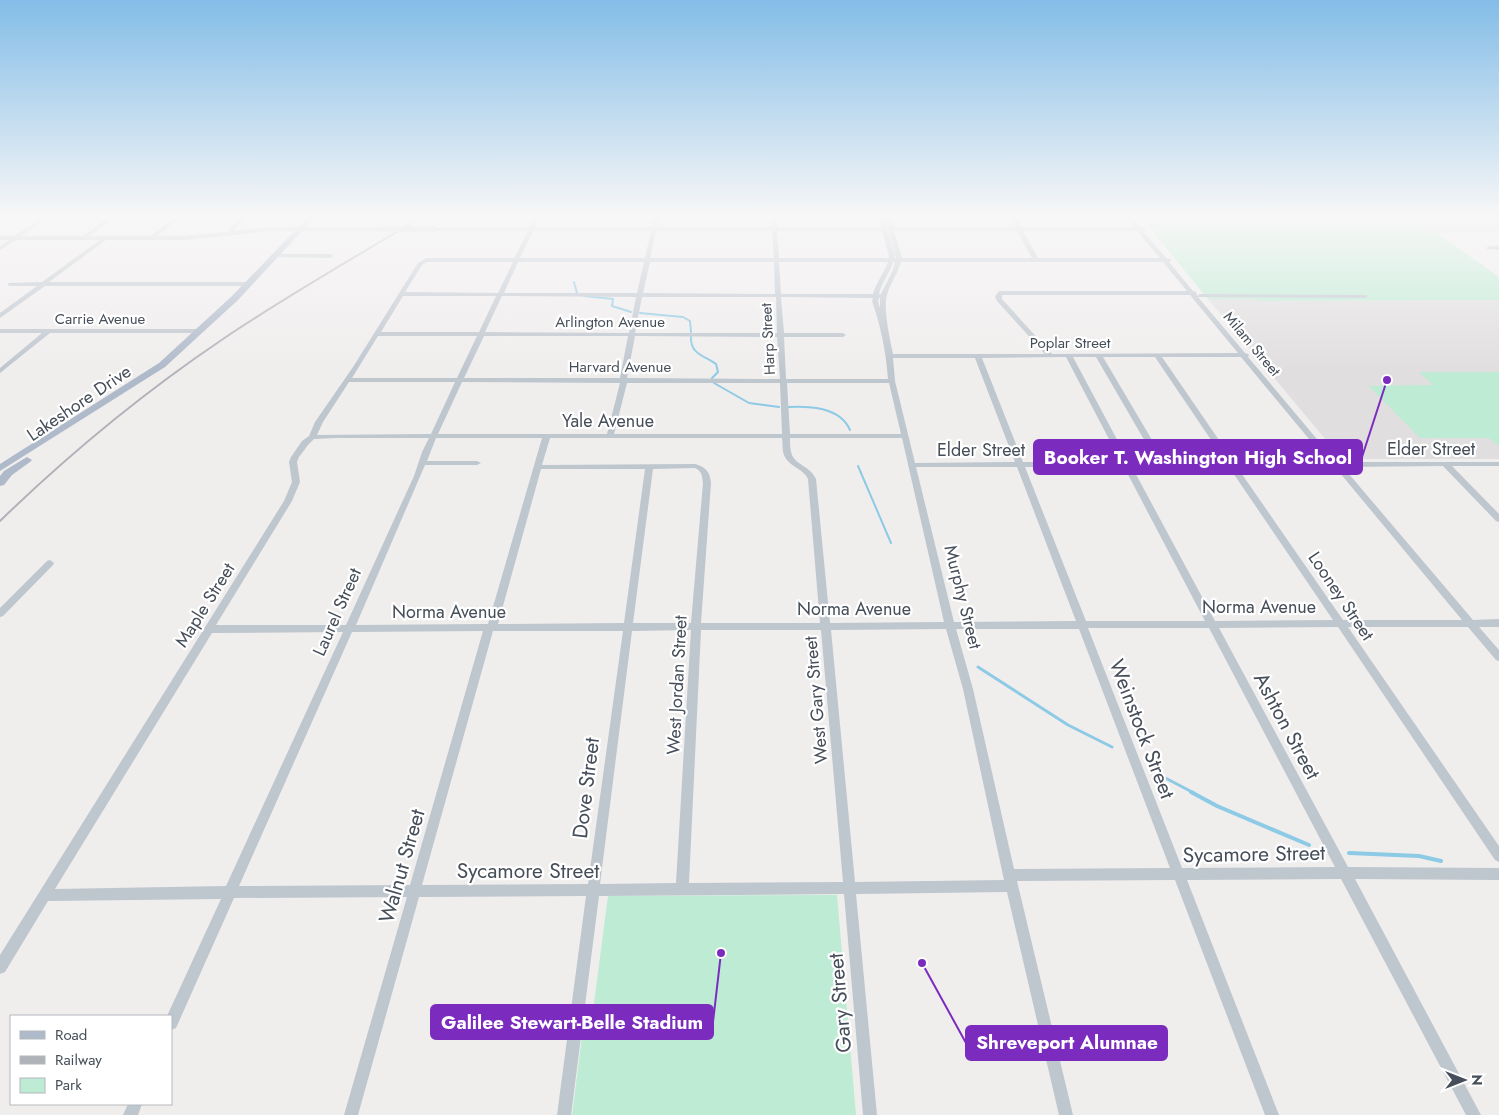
<svg xmlns="http://www.w3.org/2000/svg" width="1499" height="1115" viewBox="0 0 1499 1115" font-family="Jost,sans-serif">
<rect width="100%" height="100%" fill="#f0eded"/>
<g fill="#e0dede">
<path d="M1413,216H1499V233H1434Z"/>
<path d="M1208,299H1255L1258,301L1499,300V459H1342Z"/>
</g>
<g fill="#bdebd4">
<path d="M1140,216H1413L1499,277V300L1258,301L1255,299H1208Z"/>
<path d="M1419,372H1499V446L1489,438H1420L1369,386L1433,385Z"/>
<path d="M837,895L856,1115H572L582,1037L593,1011L608,896Z"/>
</g>
<g fill="none" stroke-linecap="round" stroke-linejoin="round">
<g stroke="#8dcae5" stroke-width="2">
<path d="M574,282L577,293"/>
<path d="M584,296L613,299L612,306L631,312"/>
<path d="M640,313L683,317L690,321L691,332"/>
<path d="M691,337C690,354 705,356 716,364L718,372L712,378"/>
<path d="M714,383L749,403L779,407"/>
<path d="M788,407C810,406 840,407 850,430"/>
<path d="M858,466L891,543"/>
</g>
<g stroke="#8dcae5" stroke-width="3">
<path d="M978,667L1068,725L1112,747"/>
<path d="M1152,771L1194,793"/>
</g>
<g stroke="#8dcae5" stroke-width="4">
<path d="M1191,792L1217,806L1309,845"/>
<path d="M1349,853L1419,856L1441,861"/>
</g>
<g fill="#bec6ce" fill-rule="evenodd">
<path d="M45,216H51L21,236H83L110,216H116L90,236H151L176,216H182L157,236H185L228,232L231,226L242,216H247L233,231L269,227H384L387,229L384,231H269L185,240H106L49,282H248L251,284L248,286H45L0,318V313L37,286H10L8,285V283L42,282L100,240H16L0,250V246L9,240H0V236H14Z"/>
<path d="M534,216H539L534,227H652L654,216H659L657,227H772V216H777V227H882L879,216H884L887,227H888L886,216H891L894,227H1016L1010,216H1015L1021,227H1135L1126,216H1131L1140,227L1146,228V230L1143,231L1166,258L1171,259V261L1169,262L1193,291L1196,292L1197,296L1200,294L1367,295V297L1365,298L1198,297L1245,353L1248,354L1249,355L1248,357L1332,457L1339,462H1499V466H1452L1499,514V522L1496,521L1443,466L1343,467L1473,620L1499,619V627H1479L1499,650V661L1496,660L1468,627H1348L1499,846V862L1495,860L1338,627L1219,628L1348,867L1499,868V880L1355,879L1481,1115H1466L1341,879L1187,880L1279,1115H1265L1175,880L1017,881L1073,1115H1059L1007,892L856,894L877,1115H863L844,894L599,896L571,1115H557L586,896L419,897L358,1115H344L407,897L234,898L176,1028L171,1030V1016H167L221,899L48,901L5,972L0,974V955L284,501L292,482L289,462L291,457L302,441L309,436L315,422L353,367L418,263L426,258H514L528,231H434L431,229L432,228L529,227ZM533,231H651L645,258H520ZM656,231H772L774,258H650ZM777,231H882L889,256V258H779ZM888,231H889L896,258H894L895,256ZM894,231H1017L1032,258H902ZM1023,231H1137L1160,258H1038ZM427,262H513L498,293L405,292L422,265ZM518,262H644L637,293H504ZM650,262H774L775,294L643,293ZM779,262H888C884,273 876,283 873,294H781ZM893,262H895L893,270L881,294H879C881,283 890,273 893,262ZM901,262H1163L1187,291H1000L998,292L995,297L997,301L1045,354H893C890,340 883,308 887,295C890,283 898,274 901,262ZM1002,295H1190L1238,353L1052,354L1002,299ZM403,296H496L479,332H381ZM502,296L636,297L629,333L485,332ZM642,297H776L777,333H635ZM781,297L873,298L872,301C881,327 886,352 888,379H786L784,337H843L846,335L843,333H784ZM879,298H880V308L878,301ZM378,336H477L457,378H352ZM484,336H628L620,378H464ZM635,336L777,337L780,379L627,378ZM1066,357L1121,462H1023L982,358ZM1073,357H1096L1157,462H1129ZM1103,357H1155L1226,462H1165ZM1162,357H1241L1328,462H1234ZM893,358H975L1015,462L915,463L895,381ZM349,382H455L431,434L317,435L323,422ZM462,382L620,383L607,434H438ZM627,383H780L782,434H614ZM787,383H889L901,434H790ZM336,438H429L422,452L414,476L346,625H216L292,501L300,482L297,462L299,457L308,445L314,439ZM436,438H542L488,624L356,625L425,465H477L481,463L477,461H427ZM550,438H782C783,444 782,450 784,455C789,467 803,468 808,479L820,623H701L711,483C710,472 706,467 695,464L542,465ZM790,438H902L944,622L830,623L816,479C810,466 796,465 792,455C790,450 790,444 790,438ZM916,467H1017L1076,621L954,622ZM1025,467H1124L1205,621H1086ZM1132,467H1229L1333,620L1215,621ZM1237,467H1335L1462,620H1343ZM541,469H645L624,623L498,624ZM653,469L695,468C702,471 702,476 703,483L691,623H633ZM1088,628H1209L1335,867L1182,868ZM946,629L963,689L1004,880L855,882L831,630ZM956,629H1079L1170,868L1014,869L973,689ZM691,630L676,883L600,884L632,631ZM701,630H821L843,882L689,883ZM483,631L410,885L239,886L352,632ZM493,631H623L588,884L422,885ZM343,632L226,886L55,889L212,633Z"/>
<path d="M1489,246H1499V250L1487,249L1486,248Z"/>
<path d="M275,254H331L334,256L331,258L273,257L272,256Z"/>
<path d="M0,329H199L202,331L199,333H50L0,373V368L42,333H0Z"/>
<path d="M50,560L54,563L53,565L3,616L0,617V608L47,561Z"/>
<path d="M128,1104H142L138,1115H123Z"/>
</g>
<g fill="#aeb9ca" fill-rule="evenodd">
<path d="M309,216H316L238,300L165,367L0,471V464L159,363L232,296Z"/>
<path d="M27,457L32,460L30,462L12,475L4,485L0,486V476L4,471Z"/>
</g>
<path stroke="#afb2b7" stroke-width="2" d="M0,521C69,454 143,393 223,339C288,295 356,257 423,216"/>
<path stroke="#bec6ce" stroke-width="5.5" d="M384,229H434"/>
</g>
<linearGradient id="sky" x2="0" y2="1"><stop stop-color="#83bde7"/><stop offset="0.58" stop-color="#f8f7f7"/><stop offset="1" stop-color="#f8f7f7" stop-opacity="0"/></linearGradient>
<rect width="1499" height="372" fill="url(#sky)"/>
<g text-anchor="middle" stroke-width="4.5" stroke-linejoin="round" paint-order="stroke">
<g font-size="15" fill="#464e59" stroke="#fff">
<text x="100" y="324">Carrie Avenue</text>
<text x="610" y="327">Arlington Avenue</text>
<text transform="translate(768 339) rotate(-93)" y="5">Harp Street</text>
<text x="1070" y="348">Poplar Street</text>
<text transform="translate(1252 344) rotate(50)" y="5">Milam Street</text>
<text x="620" y="372">Harvard Avenue</text>
</g>
<g font-size="18" fill="#464e59" stroke="#fff">
<text transform="translate(79 403) rotate(-34)" y="6">Lakeshore Drive</text>
<text x="608" y="427">Yale Avenue</text>
<text x="1431" y="455">Elder Street</text>
<text x="981" y="456">Elder Street</text>
<text transform="translate(1341 596) rotate(56)" y="6">Looney Street</text>
<text transform="translate(963 597) rotate(76)" y="6">Murphy Street</text>
<text transform="translate(205 605) rotate(-58)" y="6">Maple Street</text>
<text x="1259" y="613">Norma Avenue</text>
<text x="854" y="615">Norma Avenue</text>
<text transform="translate(337 612) rotate(-66)" y="6">Laurel Street</text>
<text x="449" y="618">Norma Avenue</text>
<text transform="translate(677 685) rotate(-87)" y="6">West Jordan Street</text>
<text transform="translate(816 700) rotate(-95)" y="6">West Gary Street</text>
</g>
<g font-size="21" fill="#464e59" stroke="#fff">
<text transform="translate(1287 726) rotate(62)" y="7">Ashton Street</text>
<text transform="translate(1142 729) rotate(69)" y="7">Weinstock Street</text>
<text transform="translate(586 788) rotate(-83)" y="7">Dove Street</text>
<text transform="translate(1254 854) rotate(-1)" y="7">Sycamore Street</text>
<text transform="translate(402 866) rotate(-74)" y="7">Walnut Street</text>
<text x="528" y="878">Sycamore Street</text>
<text transform="translate(840 1003) rotate(-95)" y="7">Gary Street</text>
</g>
</g>
<path fill="none" stroke="#7b2cbf" stroke-width="2" d="M1387 380L1362 457M721 953L713 1022M922 963L966 1043"/>
<g fill="#7b2cbf" stroke="#fff" stroke-width="2">
<circle cx="1387" cy="380" r="5"/>
<circle cx="721" cy="953" r="5"/>
<circle cx="922" cy="963" r="5"/>
</g>
<g fill="#7b2cbf" stroke="#7b2cbf" stroke-width="2">
<rect x="1034" y="440" width="328" height="34" rx="5"/>
<rect x="431" y="1005" width="282" height="34" rx="5"/>
<rect x="966" y="1026" width="201" height="34" rx="5"/>
</g>
<g font-size="19" text-anchor="middle" font-weight="bold" fill="#fff">
<text x="1198" y="464">Booker T. Washington High School</text>
<text x="572" y="1029">Galilee Stewart-Belle Stadium</text>
<text x="1067" y="1049">Shreveport Alumnae</text>
</g>
<rect x="10" y="1015" width="162" height="90" fill="#ffffff" stroke="#b5b8bd"/>
<rect x="20" y="1031" width="25" height="8" fill="#aeb9ca" stroke="#b5b8bd"/>
<text x="55" y="1040" font-size="15" fill="#464e59">Road</text>
<rect x="20" y="1056" width="25" height="8" fill="#afb2b7" stroke="#b5b8bd"/>
<text x="55" y="1065" font-size="15" fill="#464e59">Railway</text>
<rect x="20" y="1078" width="25" height="15" fill="#bdebd4" stroke="#b5b8bd"/>
<text x="55" y="1090" font-size="15" fill="#464e59">Park</text>
<g transform="translate(1464 1080) rotate(90)" stroke="#ffffff" stroke-width="4" paint-order="stroke">
<path d="M0-4L9 19L0 12L-9 19Z" fill="#464e59"/>
<text y="-8" font-size="14" font-weight="bold" text-anchor="middle" fill="#464e59">N</text>
</g>
</svg>
